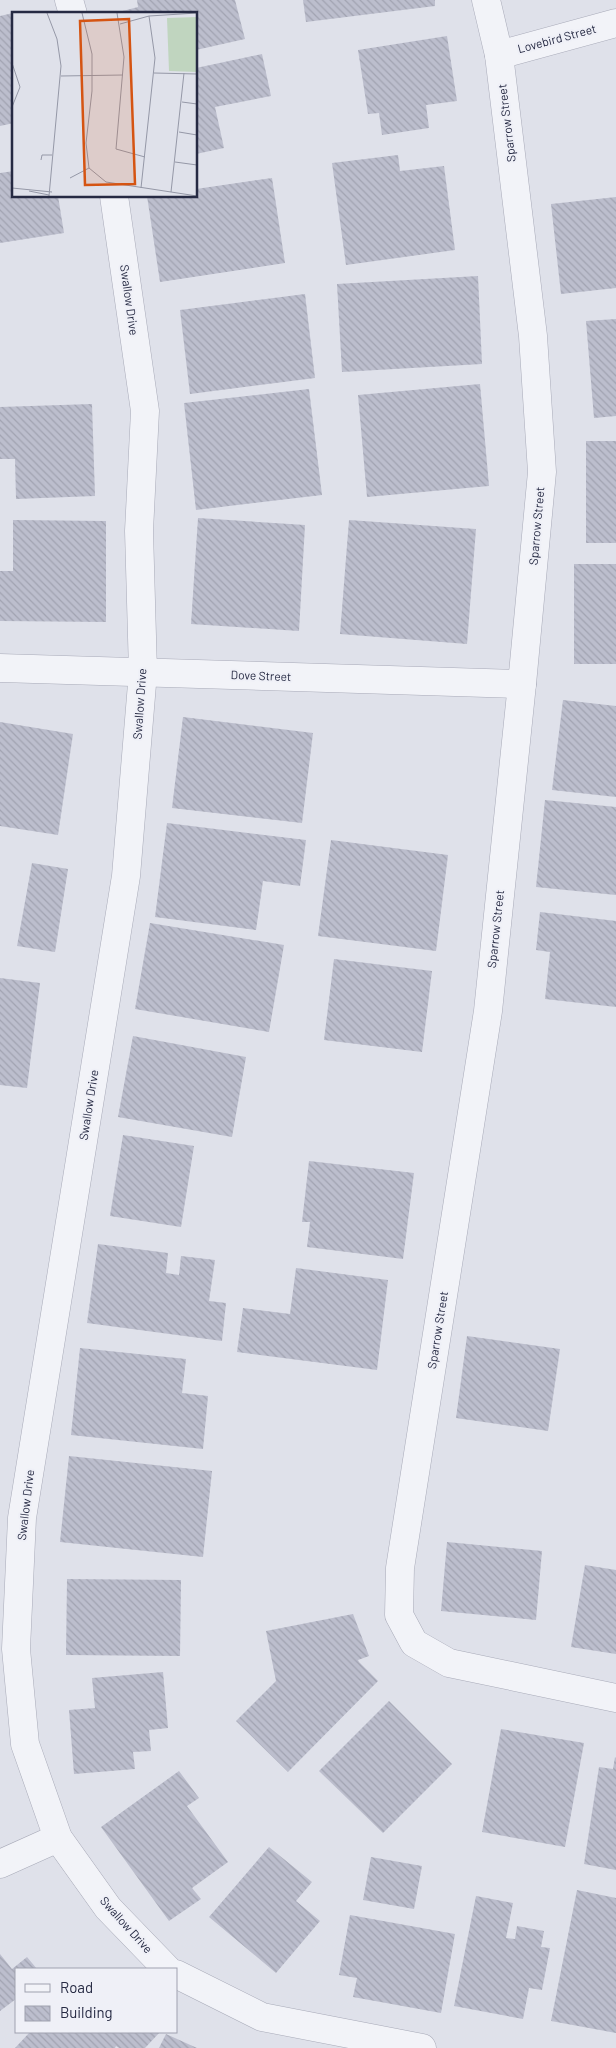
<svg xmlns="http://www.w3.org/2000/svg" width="616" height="2048" viewBox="0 0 616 2048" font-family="Barlow,sans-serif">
<defs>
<pattern id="building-back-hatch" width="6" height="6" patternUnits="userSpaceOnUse" patternTransform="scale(1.25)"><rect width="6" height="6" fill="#bcbecd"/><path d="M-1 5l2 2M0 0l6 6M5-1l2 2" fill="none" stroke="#a1a3b1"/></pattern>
</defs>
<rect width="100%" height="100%" fill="#dfe1ea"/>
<g fill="url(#building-back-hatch)">
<path d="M137,0H235L245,39L196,50V14H111L138,7Z"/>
<path d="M303,0H435V6L306,22Z"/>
<path d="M13,13L14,123L0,126V16Z"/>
<path d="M447,36L457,101L426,105L429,128L382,135L379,113L368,114L358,50Z"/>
<path d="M262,54L271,96L215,107L224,148L196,154V68Z"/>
<path d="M398,155L400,171L444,166L455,250L346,265L332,163Z"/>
<path d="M14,171V196H58L64,233L0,243V173Z"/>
<path d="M272,178L285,263L160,282L147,196H196V189Z"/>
<path d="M616,197V288L561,294L551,204Z"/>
<path d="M478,276L482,364L342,372L337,284Z"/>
<path d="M305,294L315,378L190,394L180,310Z"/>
<path d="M616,319V416L594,418L586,321Z"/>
<path d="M480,384L489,486L367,497L358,395Z"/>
<path d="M309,389L322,495L196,510L184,403Z"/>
<path d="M92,404L95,496L16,499L15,459H0V407Z"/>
<rect x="586" y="441" width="30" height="102"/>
<path d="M198,518L305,525L299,631L191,624Z"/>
<path d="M13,520L106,521V622L0,621V571H13Z"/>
<path d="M349,520L476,529L467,644L340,634Z"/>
<rect x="574" y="564" width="42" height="100"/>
<path d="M563,700L616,706V797L552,790Z"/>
<path d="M183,717L313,733L302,823L172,808Z"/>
<path d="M0,722L73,734L58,835L0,826Z"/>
<path d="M545,800L616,807V895L536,887Z"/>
<path d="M167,823L306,840L300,886L263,881L256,930L155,917Z"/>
<path d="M331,840L448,855L436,951L318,936Z"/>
<path d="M32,863L68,869L55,952L17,946Z"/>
<path d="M540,912L616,921V1007L545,999L550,952L536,950Z"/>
<path d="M150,923L284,945L269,1032L135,1009Z"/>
<path d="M334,959L432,971L422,1052L324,1040Z"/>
<path d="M0,978L40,983L27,1088L0,1085Z"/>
<path d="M133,1036L246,1057L232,1137L118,1117Z"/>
<path d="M123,1135L194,1146L181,1227L110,1216Z"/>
<path d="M309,1161L414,1173L403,1259L307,1247L310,1222H302Z"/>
<path d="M98,1244L168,1253L166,1273L179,1275L181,1256L215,1260L209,1301L226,1303L222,1341L87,1323Z"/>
<path d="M296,1268L388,1280L377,1370L237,1352L243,1308L290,1314Z"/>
<path d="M467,1336L560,1349L548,1431L456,1418Z"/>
<path d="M80,1348L186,1359L182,1393L208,1396L203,1449L71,1435Z"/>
<path d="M69,1456L212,1471L203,1557L60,1542Z"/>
<path d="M447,1542L542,1551L536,1620L441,1611Z"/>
<path d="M585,1565L616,1570V1654L571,1647Z"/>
<path d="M67,1579L181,1580L180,1656L66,1655Z"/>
<path d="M353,1614L369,1656L358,1660L359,1662L378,1681L288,1772L236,1721L276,1681L266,1631Z"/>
<path d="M163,1672L168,1728L149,1730L151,1751L133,1752L135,1769L74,1774L69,1710L95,1708L92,1678Z"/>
<path d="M389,1701L452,1764L383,1833L319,1771Z"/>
<path d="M501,1729L584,1743L565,1847L482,1832Z"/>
<path d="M615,1757L616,1758V1870L584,1864L599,1767L613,1769Z"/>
<path d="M179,1771L199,1798L187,1806L228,1862L192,1888L201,1899L169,1921L101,1827Z"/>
<path d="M269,1847L312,1882L296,1901L320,1921L276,1973L209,1917Z"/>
<path d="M371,1857L422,1866L414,1909L363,1900Z"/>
<path d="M577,1890L616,1898V2033L551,2021Z"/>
<path d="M476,1896L513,1903L506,1938L515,1939L517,1926L544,1931L541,1947L550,1948L542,1990L529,1988L523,2019L454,2006Z"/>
<path d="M350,1915L455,1934L441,2013L353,1997L357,1978L339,1975Z"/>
<path d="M0,1954L12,1969L27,1957L37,1969H16V1999L0,2011Z"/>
<path d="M30,2032H160L145,2048H119L116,2046L115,2048H15Z"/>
<path d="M166,2034L197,2048H159Z"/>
</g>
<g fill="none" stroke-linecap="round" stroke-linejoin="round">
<g stroke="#a8aab8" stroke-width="29">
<g id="minor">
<path d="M69,0L73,14"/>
<path d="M486,0L499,55L533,336L542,472L522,684L488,1011L400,1568L399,1615L414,1643L449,1663L616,1698"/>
<path d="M499,55L616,23"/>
<path d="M114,196L145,411L139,531L143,672L126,876L22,1518L16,1649L25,1744L58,1838L108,1908L167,1969"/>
<path d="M0,668L522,684"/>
<path d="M0,1864L58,1838"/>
<path d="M176,1974L262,2017L422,2048"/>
</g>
</g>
<use href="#minor" stroke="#f2f3f8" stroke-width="28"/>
</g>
<g text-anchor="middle" stroke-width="4" stroke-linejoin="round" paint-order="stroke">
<g font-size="12" fill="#262a43" stroke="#eff0f7">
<text transform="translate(557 39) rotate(-15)" y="4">Lovebird Street</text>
<text transform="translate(507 123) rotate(-97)" y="4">Sparrow Street</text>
<text transform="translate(129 300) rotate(82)" y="4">Swallow Drive</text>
<text transform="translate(537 526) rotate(-85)" y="4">Sparrow Street</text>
<text transform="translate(261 676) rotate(2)" y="4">Dove Street</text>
<text transform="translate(140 704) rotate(-86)" y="4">Swallow Drive</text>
<text transform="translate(496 929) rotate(-84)" y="4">Sparrow Street</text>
<text transform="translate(89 1105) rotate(-81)" y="4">Swallow Drive</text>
<text transform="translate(438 1330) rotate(-81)" y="4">Sparrow Street</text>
<text transform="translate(26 1505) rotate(-83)" y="4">Swallow Drive</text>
<text transform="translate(126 1925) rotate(48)" y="4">Swallow Drive</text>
</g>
</g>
<g transform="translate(12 12)">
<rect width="185" height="185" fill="#dfe1ea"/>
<path d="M185,5V60L157,59L155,6Z" fill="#c0d5bf"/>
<path fill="none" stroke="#9598a7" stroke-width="1" d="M35,1L45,27L49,54L37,184M70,1L80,42V79L74,131L77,156L94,170L185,184M105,1L112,45L104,137L133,145M108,12L137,4L185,1M0,51L8,75L0,95M142,61L185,62M49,64L111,63M170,90L185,92M167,120L185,123M29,148L30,143H40M163,150L185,153M58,166L77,156M0,176L40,180M129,176L143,46L137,4M17,179L37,183M159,180L172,61"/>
<path fill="#d55412" fill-opacity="0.15" stroke="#d55412" stroke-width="2.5" d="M117,7L123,172L73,173L68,9Z"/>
<rect width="185" height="185" fill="none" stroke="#262a43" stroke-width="2.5"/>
</g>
<rect x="15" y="1968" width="162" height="65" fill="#eff0f7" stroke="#9fa1af"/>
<rect x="25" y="1984" width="25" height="8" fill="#f2f3f8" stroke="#9fa1af"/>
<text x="60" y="1993" font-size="15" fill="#262a43">Road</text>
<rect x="25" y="2006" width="25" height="15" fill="url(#building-back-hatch)" stroke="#9fa1af"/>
<text x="60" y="2018" font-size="15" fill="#262a43">Building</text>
</svg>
